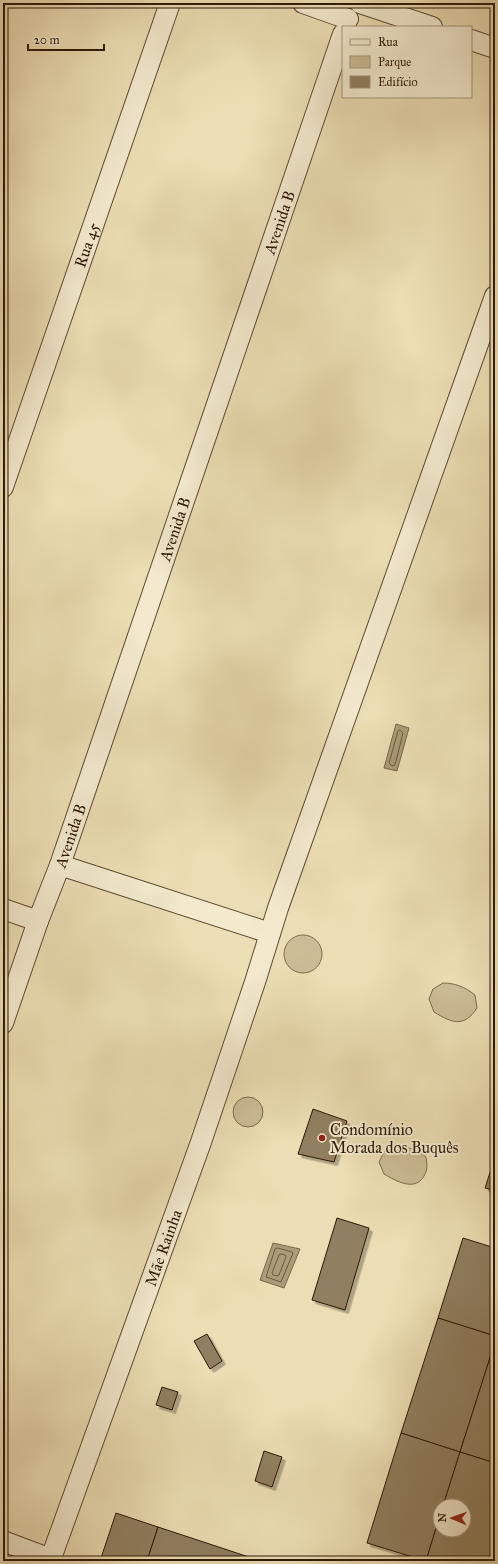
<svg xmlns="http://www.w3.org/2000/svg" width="498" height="1564" viewBox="0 0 498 1564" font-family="'IM FELL Great Primer',serif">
<defs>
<filter id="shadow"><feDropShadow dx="3.5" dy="3.5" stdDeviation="0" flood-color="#0004"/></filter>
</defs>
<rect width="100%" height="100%" fill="#ecdeb4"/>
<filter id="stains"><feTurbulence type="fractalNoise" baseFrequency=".005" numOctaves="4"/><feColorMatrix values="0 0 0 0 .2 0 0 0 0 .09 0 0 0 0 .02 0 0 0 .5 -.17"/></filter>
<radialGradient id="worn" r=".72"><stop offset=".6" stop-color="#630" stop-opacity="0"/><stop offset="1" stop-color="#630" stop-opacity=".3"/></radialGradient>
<g fill="#ccbc96" stroke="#7c6a4e">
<circle cx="303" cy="954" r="19"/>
<path d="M443,983C455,983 465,987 475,995L477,1008C464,1028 452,1023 434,1012L429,999L433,989Z"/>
<circle cx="248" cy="1112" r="15"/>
<path d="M394,1146C406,1146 416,1149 426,1157C427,1165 428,1169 424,1176C415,1192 396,1181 384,1174L379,1162L384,1152Z"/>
</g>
<g fill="#ab9b78" stroke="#79674a">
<path d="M396,724L409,728L397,771L384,768Z"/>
<path d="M273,1243L300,1249L284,1288L260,1280Z"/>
</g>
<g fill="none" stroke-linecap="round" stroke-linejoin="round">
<g stroke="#6c5a3e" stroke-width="1">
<path d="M400,730L403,733L395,765L392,766L389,763L398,731Z"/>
<path d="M278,1248L292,1252L293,1253L281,1282L266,1277L275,1249Z"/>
<path d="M281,1254L285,1255L286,1257L279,1275L277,1276L273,1275L272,1273L279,1255Z"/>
</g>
</g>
<g fill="#907f60" stroke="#2d1805" filter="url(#shadow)">
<path d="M313,1109L347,1121L334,1162L298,1154Z"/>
<path d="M495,1157V1191L485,1188Z"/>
<path d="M337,1218L369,1228L345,1310L312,1300Z"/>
<path d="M463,1238L495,1248V1336L438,1318Z"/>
<path d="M438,1318L495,1336V1342L460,1452L401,1433Z"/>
<path d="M207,1334L222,1361L210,1369L194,1341Z"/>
<path d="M495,1342V1463L460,1452Z"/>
<path d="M162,1387L178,1392L172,1410L156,1405Z"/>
<path d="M401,1433L460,1452L443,1506H440V1515L426,1561L367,1543Z"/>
<path d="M264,1451L282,1457L272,1487L255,1481Z"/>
<path d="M460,1452L495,1463V1546L490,1561H426L440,1515V1530H464V1506H443Z"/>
<path d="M116,1513L158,1527L147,1561H100Z"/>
<path d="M158,1527L261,1561H147Z"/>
</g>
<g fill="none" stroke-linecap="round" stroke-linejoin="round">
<g stroke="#5d4a31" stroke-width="22">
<g id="street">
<path d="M303,3L348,19"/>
<path d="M360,3L432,27"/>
<path d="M471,40L495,48"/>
<path id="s1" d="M3,487L170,3"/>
<path d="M60,865L270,933"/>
<path d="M3,909L38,921"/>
<path id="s2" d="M3,1023L38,921L60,865L343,34"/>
<path d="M3,1541L51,1559"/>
<path id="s3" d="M50,1561L201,1142L255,982L278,908L495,296"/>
</g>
</g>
<use href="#street" stroke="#f3eace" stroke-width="20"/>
</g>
<circle fill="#8f2418" stroke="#f3eace" stroke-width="1.5" cx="322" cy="1138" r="4"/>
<g text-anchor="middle" stroke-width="4" stroke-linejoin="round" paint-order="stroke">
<g font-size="16" fill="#2d1805" stroke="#f3eace">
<text dy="6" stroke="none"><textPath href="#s2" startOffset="847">Avenida B</textPath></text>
<text dy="6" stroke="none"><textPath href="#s1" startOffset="256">Rua 45</textPath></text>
<text dy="6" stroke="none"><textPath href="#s2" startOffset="523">Avenida B</textPath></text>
<text dy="6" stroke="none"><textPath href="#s2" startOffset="199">Avenida B</textPath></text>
<text dy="6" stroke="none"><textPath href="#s3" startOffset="333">Mãe Rainha</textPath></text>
</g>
<g font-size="16" fill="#2d1805" stroke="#f3eace" text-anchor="start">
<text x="330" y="1135">Condomínio<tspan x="330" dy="18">Morada dos Buquês</tspan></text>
</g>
</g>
<rect width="498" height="1564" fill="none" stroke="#ecdeb4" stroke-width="16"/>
<rect x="4" y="4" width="490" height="1556" fill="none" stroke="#2d1805" stroke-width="2"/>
<rect x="8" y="8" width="482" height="1548" fill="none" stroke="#2d1805"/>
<rect x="342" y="26" width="130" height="72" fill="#f3eace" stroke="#a4967e"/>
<rect x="350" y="39" width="20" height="6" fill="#f3eace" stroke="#a4967e"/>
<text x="378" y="46" font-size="12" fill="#2d1805">Rua</text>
<rect x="350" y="56" width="20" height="12" fill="#ccbc96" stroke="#a4967e"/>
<text x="378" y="66" font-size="12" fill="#2d1805">Parque</text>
<rect x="350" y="76" width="20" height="12" fill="#907f60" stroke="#a4967e"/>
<text x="378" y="86" font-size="12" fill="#2d1805">Edifício</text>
<g transform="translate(452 1518) rotate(272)"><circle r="19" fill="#f3eace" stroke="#a4967e"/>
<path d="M0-3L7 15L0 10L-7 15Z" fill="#8f2418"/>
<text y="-6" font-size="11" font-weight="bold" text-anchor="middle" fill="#2d1805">N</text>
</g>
<path d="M28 44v6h76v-6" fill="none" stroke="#2d1805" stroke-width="2"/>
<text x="34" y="44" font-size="12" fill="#2d1805" stroke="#f3eace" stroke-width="3" paint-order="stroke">20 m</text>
<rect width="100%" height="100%" filter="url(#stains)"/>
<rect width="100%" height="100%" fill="url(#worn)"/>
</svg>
